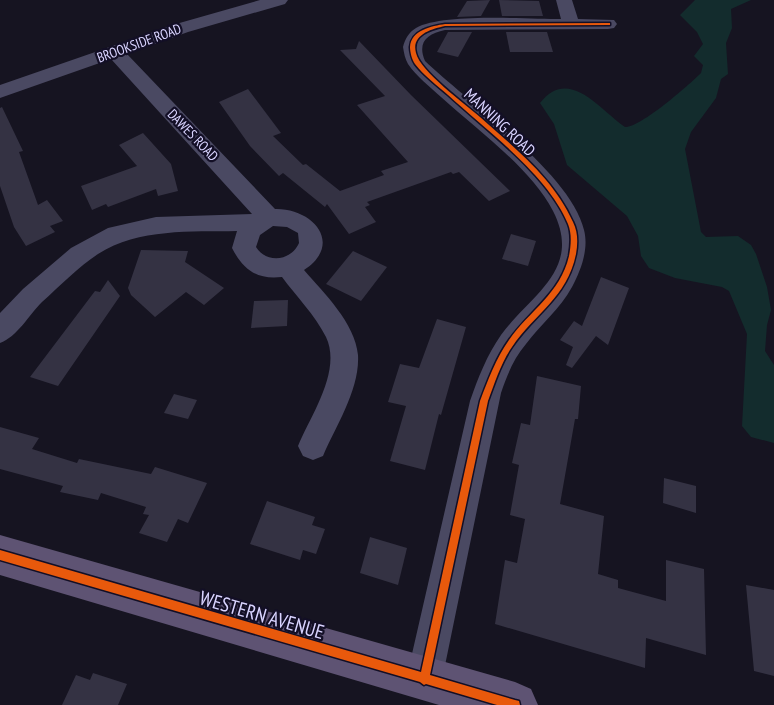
<svg xmlns="http://www.w3.org/2000/svg" width="774" height="705" viewBox="0 0 774 705" font-family="'PT Sans Narrow',sans-serif">
<rect width="100%" height="100%" fill="#161421"/>
<path fill="#132c2d" d="M695,0H751L731,9L732,28L726,43L728,74L721,79L716,98L691,132L685,149L701,232L706,237L738,236L751,245L756,254L767,287L771,310L767,325L765,351L774,365V443L751,437L742,426L747,334L729,291L722,287L675,278L649,268L641,256L638,236L627,216L567,165L554,124L540,103C569,66 599,109 625,127C640,128 689,85 701,73L703,65L694,56L703,44L697,32L680,15Z"/>
<g fill="#343243">
<path d="M490,0L481,16L457,17L467,1Z"/>
<path d="M499,0L539,1L543,16H502Z"/>
<path d="M448,32H472L458,57L437,52Z"/>
<path d="M506,32H547L553,52H510Z"/>
<path d="M359,41L411,95L510,191L489,201L459,172L453,174L451,172L367,202L370,205L365,207L376,222L349,234L327,204L325,207L283,173L279,176L250,146L219,102L248,89L281,133L273,136L303,165L306,164L340,191L384,175L381,171L408,162L357,105L385,96L340,50L356,49Z"/>
<path d="M2,107L23,151L19,152L38,205L47,200L63,221L50,226L55,232L26,246L14,227L0,186V108Z"/>
<path d="M143,133L171,164L178,191L158,196L156,189L108,207L106,204L92,210L81,186L137,166L119,145Z"/>
<path d="M511,234L536,241L528,266L502,259Z"/>
<path d="M141,250L188,251L185,262L224,288L204,305L186,292L155,317L131,295L128,288Z"/>
<path d="M353,251L387,267L361,301L326,284Z"/>
<path d="M601,277L629,288L608,345L596,336L572,368L566,365L573,347L560,340L574,321L582,326Z"/>
<path d="M108,280L120,296L58,386L30,377L95,291L100,292Z"/>
<path d="M288,300L287,326L251,328L254,301Z"/>
<path d="M437,319L466,327L441,415L439,414L425,470L390,461L406,406L388,402L400,364L419,368Z"/>
<path d="M537,376L581,386L578,419H575L560,504L604,516L598,574L618,580V588L666,601V560L704,569L706,655L646,638L645,668L495,624L505,560L517,563L525,519L510,515L519,465L512,463L521,423L530,425Z"/>
<path d="M174,394L197,400L188,419L164,413Z"/>
<path d="M0,427L39,438L32,449L77,463L79,459L151,474L155,467L207,483L188,523L178,519L167,542L139,533L149,515L143,514L146,507L101,493L98,500L60,492L63,486L0,469Z"/>
<path d="M664,478L696,486V513L663,503Z"/>
<path d="M267,501L315,517L312,525L325,529L316,554L303,550L300,560L250,544Z"/>
<path d="M370,537L407,548L398,585L360,573Z"/>
<path d="M746,585L774,590V676L754,671Z"/>
<path d="M93,673L127,684L118,705H62L76,675L90,680Z"/>
</g>
<g fill="none" stroke-linecap="round" stroke-linejoin="round">
<g fill="#4a4962" fill-rule="evenodd">
<path d="M260,0H288L285,4L188,32L127,54L275,209C313,208 344,244 304,270C324,293 355,323 358,355C360,389 336,426 323,456L313,460L303,456L298,446C311,415 342,371 326,337C315,315 296,296 282,277C256,280 243,269 232,248L237,231C191,232 139,228 98,254C78,267 60,286 42,302C29,315 17,337 0,343V313L23,289L71,248L108,228L156,217L252,214L111,59L0,98V85L176,24ZM273,226L287,227L298,233L299,243C291,261 267,264 256,247L260,235Z"/>
<path d="M556,0H572L578,19L614,20L617,24L614,28L608,29L445,30C427,34 417,42 425,61C468,102 571,174 584,230C589,249 581,270 572,287C560,309 541,324 526,344C514,358 507,375 501,393L442,680L437,693L424,698L411,693L406,680L470,401C478,378 487,355 501,335C531,294 583,270 553,211C530,167 477,130 441,97C430,87 416,76 408,64C405,59 404,53 403,47C405,39 409,32 416,28C442,13 528,19 561,19Z"/>
</g>
<path fill="#5e5373" fill-rule="evenodd" d="M0,535L515,682L531,689L538,705H439L0,575Z"/>
<g stroke="#130f26" stroke-width="3">
<path id="cycleway" d="M608,23H610V25L445,26C431,29 411,35 416,53C420,71 465,104 480,117C515,148 554,179 573,222C578,232 578,243 576,254C567,298 535,313 512,347C501,363 495,382 488,401L430,675L515,700L519,701L520,705H497L426,684L424,685L420,682L0,560V550L421,672L480,401C488,380 496,358 509,340C530,310 560,294 569,256C571,245 572,234 568,224C548,175 486,130 448,95C438,86 423,75 415,64C412,60 410,52 410,47C411,30 432,26 445,24Z"/>
</g>
<use href="#cycleway" fill="#e8590c" fill-rule="evenodd"/>
</g>
<g text-anchor="middle" stroke-width="4.5" stroke-linejoin="round" paint-order="stroke">
<g font-size="14" fill="#d9d4ff" stroke="#130f26">
<text transform="translate(139 43) rotate(-20)" y="5">BROOKSIDE ROAD</text>
<text transform="translate(193 135) rotate(46)" y="5">DAWES ROAD</text>
</g>
<g font-size="16" fill="#d9d4ff" stroke="#130f26">
<text transform="translate(500 122) rotate(43)" y="6">MANNING ROAD</text>
</g>
<g font-size="20" fill="#d9d4ff" stroke="#130f26">
<text transform="translate(262 615) rotate(16)" y="7">WESTERN AVENUE</text>
</g>
</g>
</svg>
